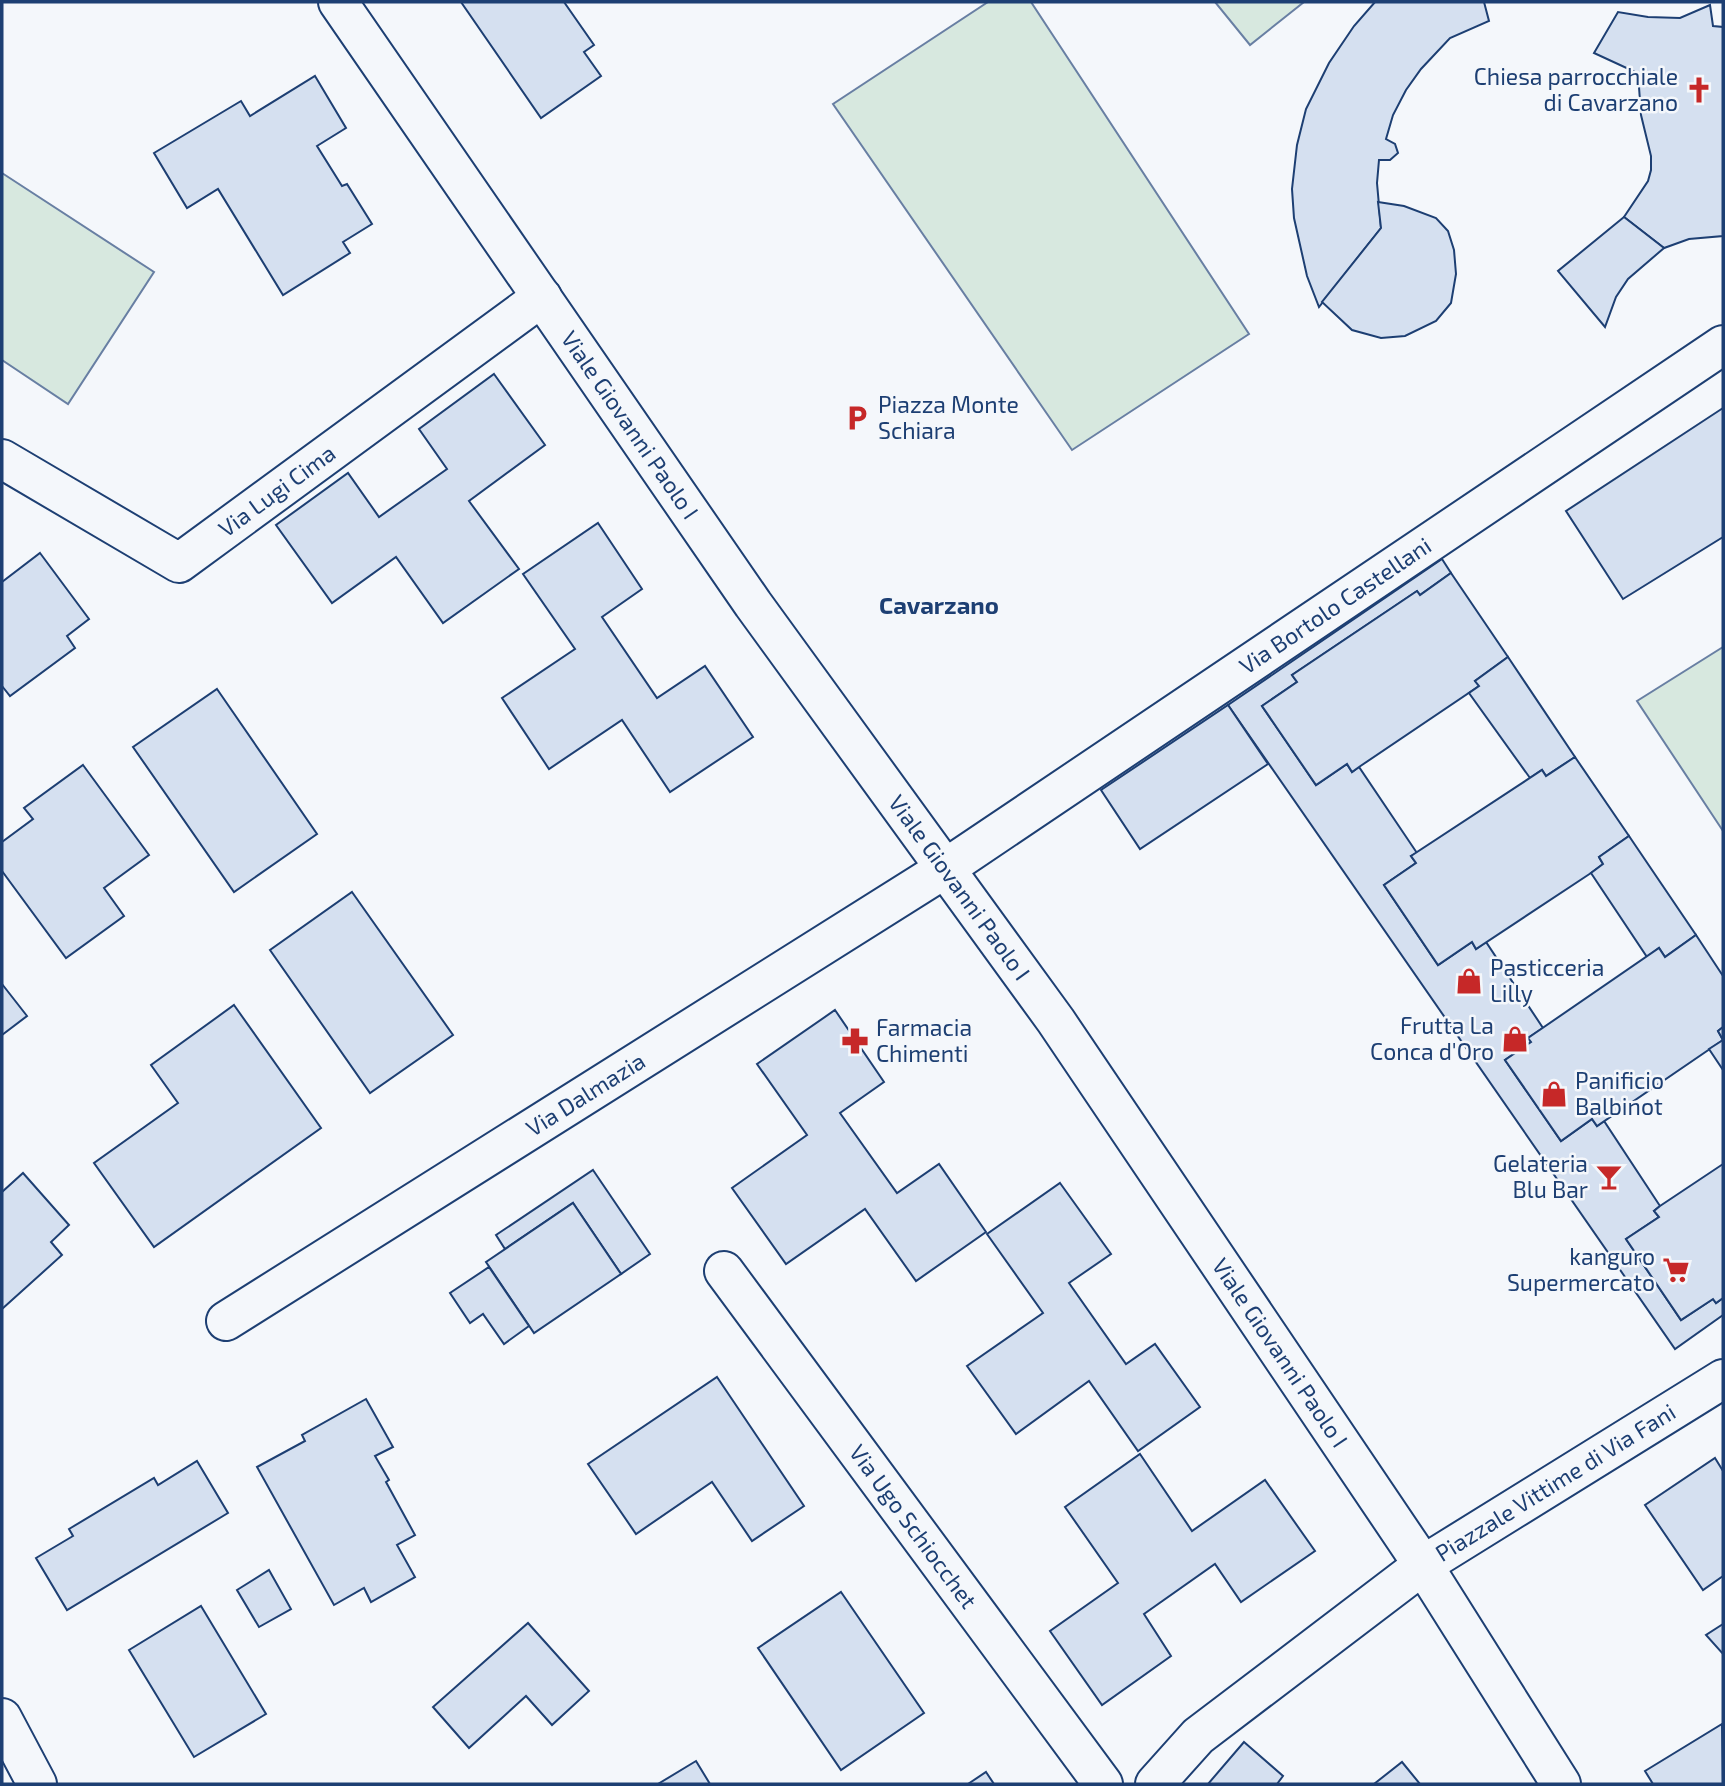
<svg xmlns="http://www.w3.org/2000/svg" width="1725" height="1786" viewBox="0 0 1725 1786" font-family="'Exo 2',sans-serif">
<rect width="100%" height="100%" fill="#f4f7fb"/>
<g fill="#d7e8df" stroke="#687fa3" stroke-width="2">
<path d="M988,2H1031L1249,334L1072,450L833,104Z"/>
<path d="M1215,2H1304L1250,45Z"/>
<path d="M2,173L154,272L68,404L2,360Z"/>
<path d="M1723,647V831L1637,701Z"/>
</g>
<g fill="#d5e0f0" stroke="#1d3f73" stroke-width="2">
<path d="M461,2H564L594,45L584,52L601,76L541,118Z"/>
<path d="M1375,2H1484L1489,21L1450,38L1421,69L1406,90L1393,115L1386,139L1395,144L1398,153L1390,160H1379L1377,183L1381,228L1319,307L1307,276L1294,218L1292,189L1297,145L1306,109L1329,63L1354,26Z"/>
<path d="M1710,5L1713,26L1723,27V236L1689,239L1664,248L1624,217L1648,181L1651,170V156L1641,115L1639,87L1644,76L1594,53L1618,12L1648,17L1680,18Z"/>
<path d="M315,76L346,128L317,146L342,186L347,184L372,224L343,242L350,253L283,295L218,189L187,208L154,153L241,101L250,116Z"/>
<path d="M1378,202L1404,206L1436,218L1448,231L1454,250L1456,274L1451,303L1436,321L1405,336L1381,338L1352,330L1322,302L1381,228Z"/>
<path d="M1624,217L1664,248L1628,279L1616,297L1605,327L1558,271Z"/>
<path d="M494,374L545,445L469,501L519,569L443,623L396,557L332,603L276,525L348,473L379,517L447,469L419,429Z"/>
<path d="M1723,408V537L1623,599L1566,511Z"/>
<path d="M598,523L642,589L602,617L657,698L705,666L753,737L670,792L622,720L549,769L502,698L575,649L523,574Z"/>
<path d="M40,553L89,619L67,636L75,648L10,696L2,686V582Z"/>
<path d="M1442,559L1451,573L1420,595L1417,591L1292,675L1297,682L1262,706L1316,785L1347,764L1352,772L1359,767L1417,853L1411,856L1416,863L1384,885L1438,965L1472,942L1476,949L1486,942L1543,1028L1528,1038L1531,1042L1505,1060L1561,1141L1592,1119L1597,1126L1604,1121L1660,1206L1654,1211L1659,1217L1626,1239L1681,1320L1713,1299L1716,1303L1723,1298V1315L1675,1349L1228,705Z"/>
<path d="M1451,573L1508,657L1475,681L1479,686L1359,767L1352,772L1347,764L1316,785L1262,706L1297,682L1292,675L1417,591L1420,595Z"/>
<path d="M1508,657L1575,757L1546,776L1542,770L1530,778L1469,693L1479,686L1475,681Z"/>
<path d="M217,689L317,834L234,892L133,747Z"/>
<path d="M1228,705L1268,764L1140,849L1101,790Z"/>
<path d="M1575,757L1629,836L1599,857L1603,864L1591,873L1476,949L1472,942L1438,965L1384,885L1416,863L1411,856L1542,770L1546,776Z"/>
<path d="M83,765L149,855L104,888L124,916L66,958L2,871V842L33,819L24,808Z"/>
<path d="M1629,836L1696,935L1665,957L1659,948L1647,957L1591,873L1603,864L1599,857Z"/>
<path d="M352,892L453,1035L370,1093L270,950Z"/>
<path d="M1696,935L1723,976V1027L1718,1031L1723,1040L1597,1126L1592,1119L1561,1141L1505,1060L1531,1042L1528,1038L1659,948L1665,957Z"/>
<path d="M2,984L27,1016L2,1035Z"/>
<path d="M234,1005L321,1128L154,1247L94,1163L178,1103L151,1065Z"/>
<path d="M835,1010L884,1082L840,1113L897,1193L939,1164L986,1232L916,1281L865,1209L786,1264L732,1188L807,1135L757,1064Z"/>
<path d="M1723,1027V1070L1709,1049L1723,1040L1718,1031Z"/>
<path d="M1723,1164V1298L1716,1303L1713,1299L1681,1320L1626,1239L1659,1217L1654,1211L1660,1206Z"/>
<path d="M593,1170L650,1254L621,1274L573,1203L505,1249L496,1235Z"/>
<path d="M23,1173L69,1225L51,1242L62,1255L2,1309V1192Z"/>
<path d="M1060,1183L1111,1254L1069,1283L1126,1364L1155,1344L1200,1407L1138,1451L1089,1381L1016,1434L967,1366L1043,1313L987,1234Z"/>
<path d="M573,1203L621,1274L534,1333L486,1262Z"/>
<path d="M489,1267L529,1326L504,1344L483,1314L470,1323L450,1293Z"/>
<path d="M717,1377L804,1506L752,1541L712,1482L636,1534L588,1464Z"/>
<path d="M366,1399L393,1447L375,1456L389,1480L386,1482L415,1535L397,1545L415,1577L371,1602L364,1588L334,1605L257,1467L305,1441L302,1435Z"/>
<path d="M1140,1454L1192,1531L1265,1480L1315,1551L1241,1602L1215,1564L1144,1614L1171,1656L1102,1705L1050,1631L1118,1583L1065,1507Z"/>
<path d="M1715,1458L1723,1471V1576L1703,1590L1645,1505Z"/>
<path d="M197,1461L228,1513L67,1610L36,1558L73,1536L69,1529L154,1478L158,1485Z"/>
<path d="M269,1570L291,1609L259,1627L237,1590Z"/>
<path d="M841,1592L924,1713L841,1770L758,1648Z"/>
<path d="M201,1606L266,1714L194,1757L129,1650Z"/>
<path d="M528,1623L589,1691L552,1725L526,1696L469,1748L433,1707Z"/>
<path d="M1723,1624V1654L1706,1635Z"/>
<path d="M1722,1724L1723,1784H1653L1645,1771Z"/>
<path d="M1244,1742L1283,1776L1277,1784H1208Z"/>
<path d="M696,1761L710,1784H658Z"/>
<path d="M1402,1762L1420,1784H1374Z"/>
<path d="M986,1772L994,1784H968Z"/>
</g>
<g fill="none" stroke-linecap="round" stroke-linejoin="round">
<g stroke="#1d3f73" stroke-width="42">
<g id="street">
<path id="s1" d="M2,459L179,563L542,297"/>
<path id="s2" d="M724,1271L1103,1784"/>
<path id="s3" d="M226,1321L946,868L1723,345"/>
<path d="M2,1718L37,1784"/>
<path d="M1155,1784L1198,1736L1423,1565"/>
</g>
</g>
<g stroke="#1d3f73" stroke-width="42">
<g id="secondary">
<path id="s4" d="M338,2L753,604L1056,1021L1423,1565L1561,1784"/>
<path id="s5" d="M1423,1565L1723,1379"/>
</g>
</g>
<use href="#street" stroke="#f4f7fb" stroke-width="38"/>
<use href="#secondary" stroke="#f4f7fb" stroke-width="38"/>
</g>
<defs>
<g id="church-bare" transform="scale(2.1)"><path d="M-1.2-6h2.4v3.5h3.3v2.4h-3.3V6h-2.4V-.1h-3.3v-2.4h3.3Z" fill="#c62828" stroke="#f4f7fb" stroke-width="2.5" paint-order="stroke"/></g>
<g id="parking-bare" transform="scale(2.1)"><path d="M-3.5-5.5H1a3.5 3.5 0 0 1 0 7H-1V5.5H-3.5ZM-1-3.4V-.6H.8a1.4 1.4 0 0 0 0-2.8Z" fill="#c62828" stroke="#f4f7fb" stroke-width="2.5" paint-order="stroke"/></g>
<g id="shop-bare" transform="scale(2.1)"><path d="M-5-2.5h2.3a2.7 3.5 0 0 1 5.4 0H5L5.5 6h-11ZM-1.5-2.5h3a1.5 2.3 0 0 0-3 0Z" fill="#c62828" stroke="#f4f7fb" stroke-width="2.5" paint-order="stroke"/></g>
<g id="pharmacy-bare" transform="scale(2.1)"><path d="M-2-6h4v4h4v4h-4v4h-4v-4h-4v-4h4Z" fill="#c62828" stroke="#f4f7fb" stroke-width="2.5" paint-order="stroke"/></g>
<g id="bar-bare" transform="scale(2.1)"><path d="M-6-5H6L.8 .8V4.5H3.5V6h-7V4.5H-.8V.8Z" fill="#c62828" stroke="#f4f7fb" stroke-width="2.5" paint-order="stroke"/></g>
<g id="supermarket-bare" transform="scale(2.1)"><path d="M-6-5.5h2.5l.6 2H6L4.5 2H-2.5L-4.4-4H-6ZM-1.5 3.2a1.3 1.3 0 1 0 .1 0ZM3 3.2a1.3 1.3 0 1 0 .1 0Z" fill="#c62828" stroke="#f4f7fb" stroke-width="2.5" paint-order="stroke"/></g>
</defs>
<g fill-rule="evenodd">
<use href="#church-bare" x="1699" y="90"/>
<use href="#parking-bare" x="857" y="418"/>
<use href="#shop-bare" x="1469" y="981"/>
<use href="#shop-bare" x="1515" y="1039"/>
<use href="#pharmacy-bare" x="855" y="1041"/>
<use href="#shop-bare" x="1554" y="1094"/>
<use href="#bar-bare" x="1609" y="1177"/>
<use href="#supermarket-bare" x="1676" y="1270"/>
</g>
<g text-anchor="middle" stroke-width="5" stroke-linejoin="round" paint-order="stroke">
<g font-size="23" fill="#1d3f73" stroke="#f4f7fb" text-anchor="end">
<text x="1678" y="85">Chiesa parrocchiale<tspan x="1678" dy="26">di Cavarzano</tspan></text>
<text x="878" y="413" text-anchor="start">Piazza Monte<tspan x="878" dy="26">Schiara</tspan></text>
<text x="1490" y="976" text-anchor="start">Pasticceria<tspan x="1490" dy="26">Lilly</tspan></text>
<text x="1494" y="1034">Frutta La<tspan x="1494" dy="26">Conca d'Oro</tspan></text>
<text x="876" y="1036" text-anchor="start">Farmacia<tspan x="876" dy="26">Chimenti</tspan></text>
<text x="1575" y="1089" text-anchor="start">Panificio<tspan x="1575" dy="26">Balbinot</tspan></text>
<text x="1588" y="1172">Gelateria<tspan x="1588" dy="26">Blu Bar</tspan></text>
<text x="1655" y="1265">kanguro<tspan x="1655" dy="26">Supermercato</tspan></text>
</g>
<g font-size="23" fill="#1d3f73" stroke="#f4f7fb">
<text dy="8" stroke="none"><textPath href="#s4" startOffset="514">Viale Giovanni Paolo I</textPath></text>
<text dy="8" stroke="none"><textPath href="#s1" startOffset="327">Via Lugi Cima</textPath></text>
<text dy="8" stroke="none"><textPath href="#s3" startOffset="1320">Via Bortolo Castellani</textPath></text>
<text dy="8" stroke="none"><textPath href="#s4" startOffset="1082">Viale Giovanni Paolo I</textPath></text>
<text dy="8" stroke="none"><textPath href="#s3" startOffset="425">Via Dalmazia</textPath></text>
<text dy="8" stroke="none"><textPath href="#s4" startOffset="1647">Viale Giovanni Paolo I</textPath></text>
<text dy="8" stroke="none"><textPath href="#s5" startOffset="156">Piazzale Vittime di Via Fani</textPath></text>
<text dy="8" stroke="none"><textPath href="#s2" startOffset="318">Via Ugo Schiocchet</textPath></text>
</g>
<g font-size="24" font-weight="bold" fill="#1d3f73" stroke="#f4f7fb">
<text x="939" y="614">Cavarzano</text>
</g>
</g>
<rect width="1725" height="1786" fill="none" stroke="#1d3f73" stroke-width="7"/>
</svg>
